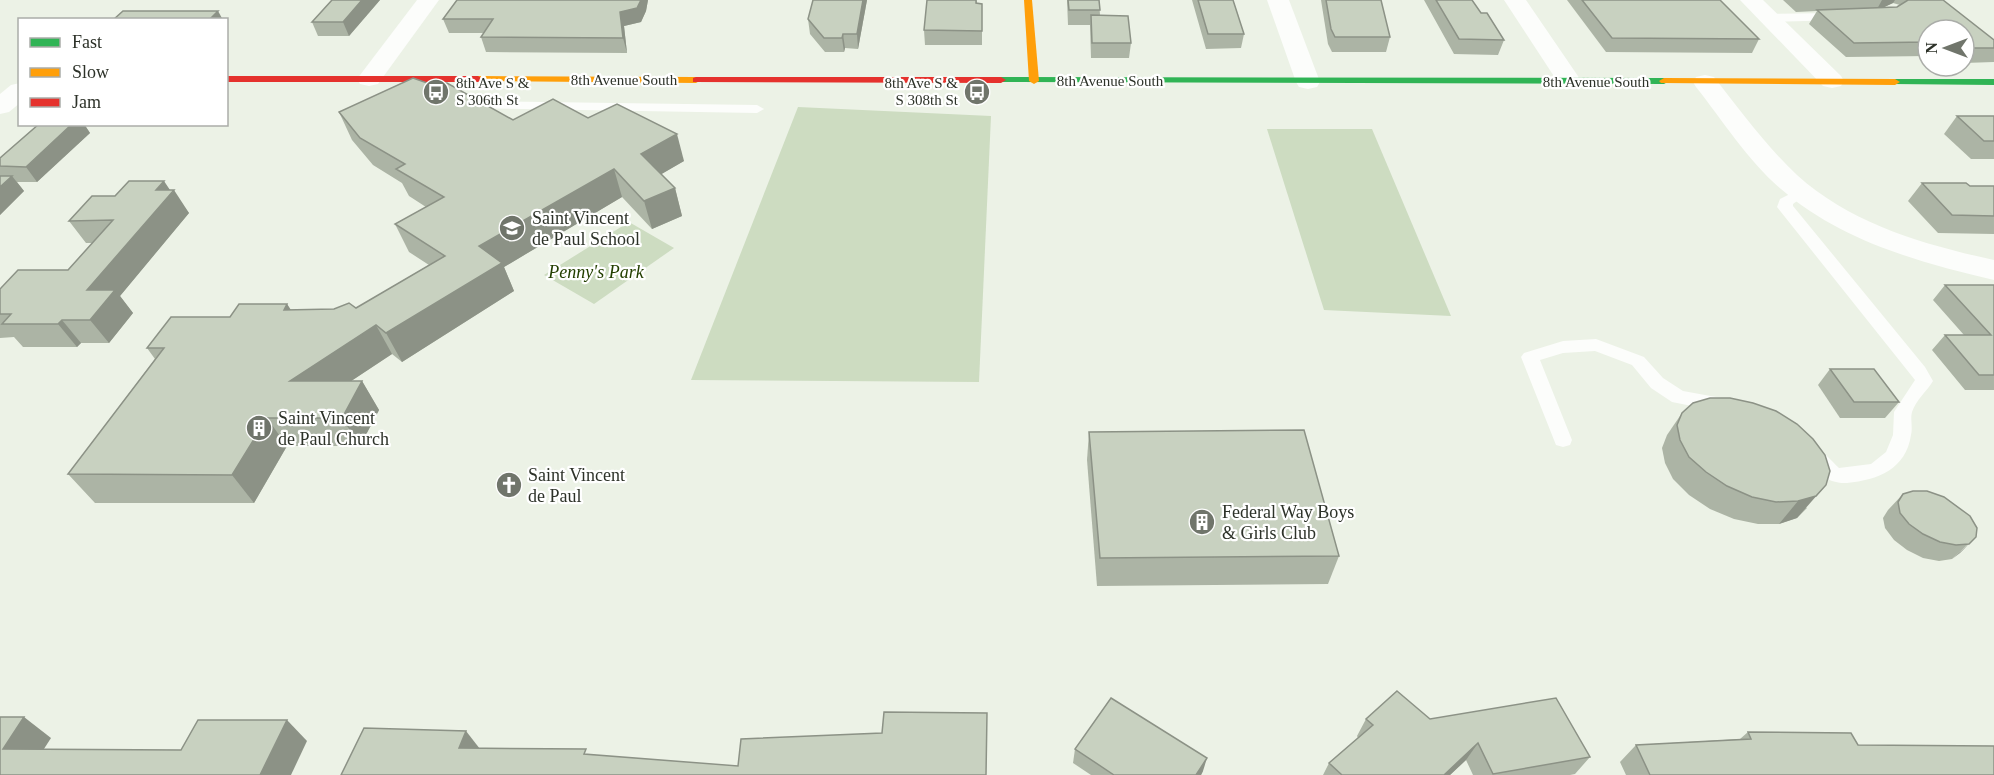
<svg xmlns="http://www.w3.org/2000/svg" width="1994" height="775" viewBox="0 0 1994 775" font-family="Georgia,serif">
<rect width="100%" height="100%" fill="#ecf2e6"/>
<g fill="#cddcc1">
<path d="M798,107L991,116L979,382L691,380Z"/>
<path d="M1267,129H1372L1451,316L1324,310Z"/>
<path d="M629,222L674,248L594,304L544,275Z"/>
</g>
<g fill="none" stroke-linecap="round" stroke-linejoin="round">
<g fill="#fcfdfb" fill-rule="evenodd">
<path d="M1837,13L1841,14V20L1769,22L1763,18L1769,14Z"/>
<path d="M465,101L757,105L764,109L757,113L460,108L458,105L460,102Z"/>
<path d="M1802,188L1809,192L1793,204V206L1925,367L1933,381C1927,391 1916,400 1912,412C1910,419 1913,427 1911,435C1906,469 1878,480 1847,483C1828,484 1813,472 1803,455L1806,450C1821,445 1829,459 1839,468L1871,464L1886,452L1893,435L1894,412L1915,380L1777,207L1780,199Z"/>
<path d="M1596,339L1644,357L1663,378L1683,391L1727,399L1733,401L1736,406L1733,411L1727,413L1672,402L1651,388L1632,365L1595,351L1563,353L1540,360L1572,440L1570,445L1563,447L1556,445L1521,357L1524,353L1563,341Z"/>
</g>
<g fill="#fcfdfb" fill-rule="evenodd">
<path d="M417,0H439L378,84L369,86L360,84L357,79Z"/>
<path d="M1267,0H1289L1320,82L1317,87L1308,89L1299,87L1296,82Z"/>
<path d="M1504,0H1526L1582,82L1579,87L1570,89L1561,87Z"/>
<path d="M1740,0H1763L1841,76L1844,81L1841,86L1832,88L1823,86Z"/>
<path d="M1705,75L1714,77C1740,110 1766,146 1797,175C1851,224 1925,245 1994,260V280C1918,262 1841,241 1781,189C1748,161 1723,121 1696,87L1693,82L1696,77Z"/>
<path d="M20,83V103L9,112L0,114V94L11,85Z"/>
</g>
<g fill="#30b455" fill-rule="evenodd">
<path d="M1001,77L1664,78L1669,81L1664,84L998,82V78Z"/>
<path d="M1895,79H1994V85L1892,84L1890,82Z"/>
</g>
<g fill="#ff9f0a" fill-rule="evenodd">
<path d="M1024,0H1032L1039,81L1034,84L1029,81Z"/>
<path d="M478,76L696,77L701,80L696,83L475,81L473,79Z"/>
<path d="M1664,78L1895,79L1900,82L1895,85L1661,83L1659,81Z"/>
</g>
<g fill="#e5322d" fill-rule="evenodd">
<path d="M226,76H478L483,79L478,82H226Z"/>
<path d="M696,77H1001L1006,80L1001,83L693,82V78Z"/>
</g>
</g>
<g fill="#acb4a5" fill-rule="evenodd">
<path d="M332,0H380L349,36H318L312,22Z"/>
<path d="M457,0H648L646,11L641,22L624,26L627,53L486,52L481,37L484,33H449L443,19Z"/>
<path d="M867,0L858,49L845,48L844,52H825L810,34L808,19Z"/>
<path d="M977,0V3L982,4V45H925L924,30Z"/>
<path d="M1067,0H1099L1100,15L1131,43L1129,58H1091L1090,25H1068Z"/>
<path d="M1192,0H1233L1244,34L1241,48L1206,49Z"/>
<path d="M1321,0H1381L1390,37L1386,52H1332L1328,44Z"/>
<path d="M1424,0H1472L1481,13L1504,40L1498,55L1454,54Z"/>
<path d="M1567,0H1720L1759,39L1752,53L1606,52Z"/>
<path d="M1783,0H1943L1994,40V62L1964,63V30H1928V56L1846,57L1809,24L1817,11L1796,12ZM1893,3L1900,5L1897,7L1882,8Z"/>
<path d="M427,83H440L513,120L588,118L684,161L661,174L675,188L682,216L652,229L622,197L504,267L514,291L402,362L392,354L351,381H362L379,410L360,446H287L254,503H95L68,474L155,359L147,348L230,317L287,304L291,310L334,309L356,308L429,265L409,252L395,224L426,207L409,196L402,183L373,165L352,140L339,112Z"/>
<path d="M1957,116H1994V159H1971L1944,134Z"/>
<path d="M39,124H84L90,133L37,182H17L24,191L0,215V158Z"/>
<path d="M1922,183L1970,186H1994V234L1938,233L1908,201Z"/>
<path d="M170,190L189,213L120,296L133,313L109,343H81L77,347H23L14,337L0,338V289L68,270L92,243H86L69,221L115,196Z"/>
<path d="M1945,285H1994V390H1965L1932,350L1945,335H1964L1933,300Z"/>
<path d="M1830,369L1899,402L1885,418H1840L1818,385Z"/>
<path d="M1682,413L1807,508L1797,518L1779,524H1758L1734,519L1710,509L1689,495L1673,479L1665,463L1662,448L1667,435Z"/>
<path d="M1089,432L1339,556L1328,584L1097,586L1087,460Z"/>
<path d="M1903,494L1976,537L1952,559L1939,561L1923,558L1907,550L1894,540L1885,528L1883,518L1888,510Z"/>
<path d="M1366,719H1430L1590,757L1575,774L1570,775H1473L1466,760L1450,775H1323L1329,763L1358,738L1357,736Z"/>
<path d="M1748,732L1858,745L1994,775H1626L1620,762L1636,745L1740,739Z"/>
<path d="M1075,749L1203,771L1201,775H1091L1073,763Z"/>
</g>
<g fill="#8c9286">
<path d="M362,0H380L349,36L343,22Z"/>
<path d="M641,0H648L646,11L641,22L624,26L627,53L623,38L620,12Z"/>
<path d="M863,0H867L858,49L857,34Z"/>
<path d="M1882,0H1895L1893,3L1876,11Z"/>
<path d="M218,11L223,20H209Z"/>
<path d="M843,34L845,48L844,52L842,38Z"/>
<path d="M72,124H84L90,133L37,182L26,167Z"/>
<path d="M677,134L684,161L648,182L641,154Z"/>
<path d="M614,169L622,197L504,267L514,291L402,362L386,333L479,246Z"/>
<path d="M12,176L24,191L0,215V187Z"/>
<path d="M164,181L172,193L174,190L189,213L120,296L133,313L109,343L90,320L87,290L156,190Z"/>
<path d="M675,188L682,216L652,229L644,201Z"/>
<path d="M287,304L305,333L284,310Z"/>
<path d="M62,320L81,343L77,347L58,324Z"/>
<path d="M376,325L392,354L309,409L290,381Z"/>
<path d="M362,381L379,410L360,446L342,418Z"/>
<path d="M267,418L287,446L254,503L232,475Z"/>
<path d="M1826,485L1797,518L1779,524L1798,501Z"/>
<path d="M1976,537L1960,553L1952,559L1969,544Z"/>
<path d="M24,717L51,738L31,769L3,749Z"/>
<path d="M287,720L307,741L291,775H260Z"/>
<path d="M466,731L480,749L459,748Z"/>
<path d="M1478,743L1466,760L1450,775H1444Z"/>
<path d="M1207,758L1203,771L1201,775H1196Z"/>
</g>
<g fill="#c8d1c0" stroke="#8c9286" stroke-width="1.5">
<path d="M332,0H362L343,22H312Z"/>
<path d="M457,0H641L637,8L620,12L623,38L481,37L493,19H443Z"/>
<path d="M813,0H863L857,34H843L842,38H824L808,19Z"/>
<path d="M927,0H976V3L982,4V31L924,30Z"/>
<path d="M1068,0H1099L1100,10H1069Z"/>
<path d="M1198,0H1233L1244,34H1208Z"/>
<path d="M1326,0H1381L1390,37H1335L1331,29Z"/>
<path d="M1436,0H1472L1481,13H1487L1504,40L1459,39Z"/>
<path d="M1582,0H1720L1759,39L1612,38Z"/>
<path d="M1908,0H1943L1994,40V48H1966L1964,47V30H1928V42L1854,43L1817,10L1897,7Z"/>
<path d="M123,11H218L209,20H113Z"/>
<path d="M1091,15L1128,16L1131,43H1092Z"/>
<path d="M413,78L427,83L436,79L440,83H447L513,120L553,99L588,118L617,104L677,134L641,154L675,188L644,201L614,169L479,246L502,263L386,333L376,325L290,381H362L342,418H267L232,475L68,474L164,348H147L171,317H230L239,304H287L284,310L334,309L349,303L356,308L445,256L395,224L444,197L396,169L405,164L360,138L339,112Z"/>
<path d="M1957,116H1994V141H1984Z"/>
<path d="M39,124H72L26,167L0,166V158Z"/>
<path d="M0,176H12L0,187Z"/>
<path d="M129,181H164L156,190H174L87,290H115L90,320H62L58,324H2L11,314H0V289L18,270H68L113,220L69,221L92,196H115Z"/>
<path d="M1922,183H1966L1970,186H1994V216L1952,215Z"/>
<path d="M1945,285H1994V375H1979L1945,335H1991Z"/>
<path d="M1830,369H1874L1899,402H1854Z"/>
<path d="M1710,398H1730L1753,403L1776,411L1797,424L1813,439L1825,455L1830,471L1826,485L1816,496L1798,501L1776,502L1752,497L1727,486L1706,472L1689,457L1680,440L1677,425L1682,413L1693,403Z"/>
<path d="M1304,430L1339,556L1100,558L1089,432Z"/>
<path d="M1913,491H1927L1944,497L1970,516L1977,528L1976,537L1969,544L1956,545L1940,542L1923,534L1909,524L1900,513L1898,502L1903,494Z"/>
<path d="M1397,691L1430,719L1556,698L1590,757L1493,774L1478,743L1444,775H1342L1329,763L1373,725L1366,719Z"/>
<path d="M1111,698L1207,758L1196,775H1114L1075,749Z"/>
<path d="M884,712L987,713L986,775H341L364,728L466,731L459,748L586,749L584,754L738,766L741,739L882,733Z"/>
<path d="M0,717H24L3,749L181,750L198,720H287L260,775H0Z"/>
<path d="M1748,732L1851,733L1858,745L1994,746V775H1650L1636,745L1751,739Z"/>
</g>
<defs>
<g id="bus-disc" transform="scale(1.35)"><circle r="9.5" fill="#70756b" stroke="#fff"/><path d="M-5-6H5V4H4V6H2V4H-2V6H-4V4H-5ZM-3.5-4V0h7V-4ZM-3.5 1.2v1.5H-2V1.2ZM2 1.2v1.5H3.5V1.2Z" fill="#fff"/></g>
<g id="school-disc" transform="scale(1.35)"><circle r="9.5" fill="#70756b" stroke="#fff"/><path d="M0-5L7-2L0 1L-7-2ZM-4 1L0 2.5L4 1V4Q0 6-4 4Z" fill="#fff"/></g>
<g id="building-disc" transform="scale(1.35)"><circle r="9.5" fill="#70756b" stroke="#fff"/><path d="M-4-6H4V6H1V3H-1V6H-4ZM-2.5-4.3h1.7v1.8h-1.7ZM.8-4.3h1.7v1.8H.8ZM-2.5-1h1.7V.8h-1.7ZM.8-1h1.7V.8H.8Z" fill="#fff"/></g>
<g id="church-disc" transform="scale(1.35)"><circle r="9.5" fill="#70756b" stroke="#fff"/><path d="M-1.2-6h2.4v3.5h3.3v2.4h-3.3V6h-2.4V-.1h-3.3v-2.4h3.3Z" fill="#fff"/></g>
</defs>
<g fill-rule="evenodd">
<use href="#bus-disc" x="436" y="92"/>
<use href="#bus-disc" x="977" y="92"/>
<use href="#school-disc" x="512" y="228"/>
<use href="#building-disc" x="259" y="428"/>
<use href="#church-disc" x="509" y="485"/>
<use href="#building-disc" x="1202" y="522"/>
</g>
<g text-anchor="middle" stroke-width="4.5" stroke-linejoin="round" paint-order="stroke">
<g font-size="15" fill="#2d3229" stroke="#fff">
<text x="624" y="85">8th Avenue South</text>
<text x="1110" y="86">8th Avenue South</text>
<text x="1596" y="87">8th Avenue South</text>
</g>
<g font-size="15" fill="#2d3229" stroke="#fff" text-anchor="start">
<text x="456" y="88">8th Ave S &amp;<tspan x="456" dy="17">S 306th St</tspan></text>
<text x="958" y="88" text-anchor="end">8th Ave S &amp;<tspan x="958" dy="17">S 308th St</tspan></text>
</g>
<g font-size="18" fill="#2d3229" stroke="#fff" text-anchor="start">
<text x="532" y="224">Saint Vincent<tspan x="532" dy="21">de Paul School</tspan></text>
<text x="278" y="424">Saint Vincent<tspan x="278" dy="21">de Paul Church</tspan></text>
<text x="528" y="481">Saint Vincent<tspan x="528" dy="21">de Paul</tspan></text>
<text x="1222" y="518">Federal Way Boys<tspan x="1222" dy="21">&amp; Girls Club</tspan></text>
</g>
<g font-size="18" font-style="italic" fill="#233f00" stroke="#fff">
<text x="596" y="278">Penny's Park</text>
</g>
</g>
<rect x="18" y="18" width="210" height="108" fill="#ffffff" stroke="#abada9" stroke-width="1.5"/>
<rect x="30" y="38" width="30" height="9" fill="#30b455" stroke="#abada9" stroke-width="1.5"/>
<text x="72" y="48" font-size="18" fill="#2d3229">Fast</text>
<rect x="30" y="68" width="30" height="9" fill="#ff9f0a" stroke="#abada9" stroke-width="1.5"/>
<text x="72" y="78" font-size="18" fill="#2d3229">Slow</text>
<rect x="30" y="98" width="30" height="9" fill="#e5322d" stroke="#abada9" stroke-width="1.5"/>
<text x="72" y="108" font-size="18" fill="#2d3229">Jam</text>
<g transform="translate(1946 48) rotate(270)"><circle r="28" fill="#ffffff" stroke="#abada9" stroke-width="1.5"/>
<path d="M0-4.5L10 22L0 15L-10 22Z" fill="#70756b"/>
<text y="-9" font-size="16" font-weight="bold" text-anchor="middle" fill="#2d3229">N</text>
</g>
</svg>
